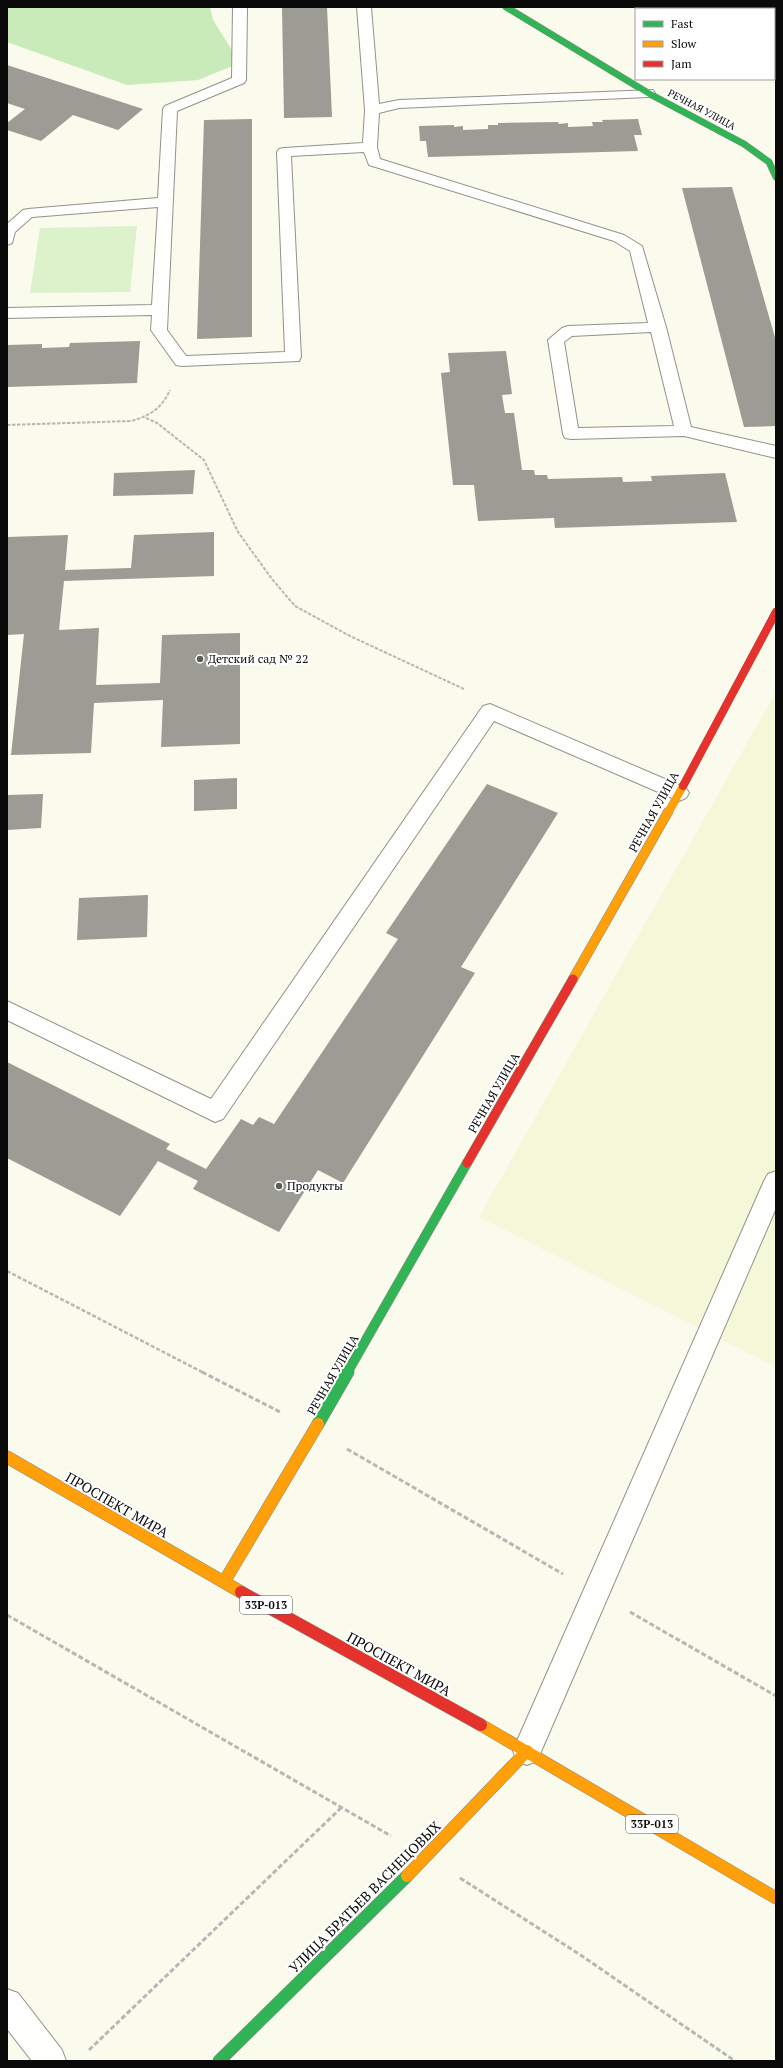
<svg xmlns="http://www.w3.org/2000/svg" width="783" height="2068" viewBox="0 0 783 2068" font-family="'PT Serif',serif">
<rect width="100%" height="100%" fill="#fafaed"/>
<path fill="#f4f8d8" d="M776,692V1367L479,1217Z"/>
<path fill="#dbf2cb" d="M137,226L130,292L30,293L40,228Z"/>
<path fill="#c9eab9" d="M7,7H210L213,20L240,63L198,80L127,85L7,42Z"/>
<g fill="#9c9b94">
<path d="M282,7H327L332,117L284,118Z"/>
<path d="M7,65L143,109L118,130L73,115L41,141L7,130V123L25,109L7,103Z"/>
<path d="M252,119V337L197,339L204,120Z"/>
<path d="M638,119L642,135H634L638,151L428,157L426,141H420L419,126L454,125V127L463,126V130L488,129V125H498V123L558,122L559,124L568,123V127L593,126L592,122H603L602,120Z"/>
<path d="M732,187L776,341V426L744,427L682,188Z"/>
<path d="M140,341L137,383L7,387V345L42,344V348L69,347L70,343Z"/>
<path d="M506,351L512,394L502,395L505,413H514L522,470H534L535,475H547L548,479L622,477L623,482L652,481L651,476L725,473L737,522L555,528L554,518L478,521L474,485H453L441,373L450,372L448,353Z"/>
<path d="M195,470L193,494L113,496L114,473Z"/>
<path d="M214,532V576L64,581L59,630L99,628L96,685L160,683L162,635L240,633V744L161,747L163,700L94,703L91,753L11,755L24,634L7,635V537L68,535L65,570L131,568L134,535Z"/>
<path d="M237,778V809L194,811V780Z"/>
<path d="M487,784L558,813L461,967L475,973L343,1183L318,1170L279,1232L193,1189L198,1181L158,1161L120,1216L7,1158V1062L170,1144L166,1149L206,1169L241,1119L253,1125L259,1117L274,1124L398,939L386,933Z"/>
<path d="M43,794L41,828L7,830V795Z"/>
<path d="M148,895L147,937L77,940L79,898Z"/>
</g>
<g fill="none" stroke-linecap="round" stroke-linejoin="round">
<g stroke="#92928c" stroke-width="2">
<g id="lane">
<path d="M233,7H247L246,80L244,83L177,111L167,330L186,356L285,352L277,152L279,149L284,148L363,143L365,110L357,7H371L379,104L399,100L653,90L655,93L653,96L648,97L399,108L379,113L377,147L380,159L624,235L642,246L666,327L691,427L776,446V458L684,436L571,439L565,438L563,434L548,340L562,328L568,326L648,323L630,251L614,241L369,165L364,152L291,156L301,357L299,361L182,366L176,365L151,330L152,315L7,318V308L152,305L158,207L32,217L15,232L12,243L7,245V224L23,210L28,209L158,198L163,109L165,106L232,78ZM651,332L674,426L578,428L564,342L572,336Z"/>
<path d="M490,704L686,788L689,793L686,798L679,801L672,798L494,721L223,1119L215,1122L7,1020V1001L211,1099L483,706Z"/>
<path d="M776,1171V1208L537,1761L527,1765L517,1761L513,1751L517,1741L764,1181L768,1174Z"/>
<path d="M7,1989L18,1993L62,2050L66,2061H32L7,2029Z"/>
</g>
</g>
<g stroke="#898983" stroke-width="7">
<path id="fast-far2" d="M506,7L648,93L744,144L769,162L776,177"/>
</g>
<g stroke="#898983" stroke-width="10">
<path id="fast-far1" d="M347,1373L467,1163"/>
</g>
<g stroke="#898983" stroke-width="13">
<g id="fast">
<path d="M318,1424L348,1372"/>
<path d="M219,2061L407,1876"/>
</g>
</g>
<g stroke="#898983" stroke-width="8">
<path id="slow-far2" d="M668,813L683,786"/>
</g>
<g stroke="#898983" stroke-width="10">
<path id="slow-far1" d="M573,979L668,812"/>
</g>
<g stroke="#898983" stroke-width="13">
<g id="slow">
<path d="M7,1457L241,1592"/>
<path d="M224,1582L318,1424"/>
<path d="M481,1725L776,1898"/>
<path d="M407,1876L527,1751"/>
</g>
</g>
<g stroke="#898983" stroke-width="8">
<path id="jam-far2" d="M683,786L776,612"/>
</g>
<g stroke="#898983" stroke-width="10">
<path id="jam-far1" d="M467,1163L573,979"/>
</g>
<g stroke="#898983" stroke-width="13">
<path id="jam" d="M241,1592L481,1725"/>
</g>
<g stroke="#b7b7b5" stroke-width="2" stroke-dasharray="3.5 1.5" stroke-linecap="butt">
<path d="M146,418L157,423L204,460L238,532L272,579L295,606L350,636L464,689"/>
<path d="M7,425L131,421C150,416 162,408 170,390"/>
</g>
<path stroke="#b7b7b5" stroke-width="2.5" stroke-dasharray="4 2" stroke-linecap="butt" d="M7,1271L204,1373"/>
<g stroke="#b7b7b5" stroke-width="3" stroke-dasharray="5 2.5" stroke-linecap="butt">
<path d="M202,1372L282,1413"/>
<path d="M347,1449L563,1574"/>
<path d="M630,1612L776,1696"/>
<path d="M7,1615L391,1836"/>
<path d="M460,1878L579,1954L735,2061"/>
<path d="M89,2050L343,1806"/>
</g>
<use href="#lane" fill="#fefefc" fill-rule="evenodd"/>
<use href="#fast-far2" stroke="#30b455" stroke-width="6"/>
<use href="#fast-far1" stroke="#30b455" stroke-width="9"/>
<use href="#fast" stroke="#30b455" stroke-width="12"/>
<use href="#slow-far2" stroke="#ff9f0a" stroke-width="8"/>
<use href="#slow-far1" stroke="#ff9f0a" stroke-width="9"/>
<use href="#slow" stroke="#ff9f0a" stroke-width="12"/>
<use href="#jam-far2" stroke="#e5322d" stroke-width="8"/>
<use href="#jam-far1" stroke="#e5322d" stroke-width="9"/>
<use href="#jam" stroke="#e5322d" stroke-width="12"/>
</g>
<g fill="#5e5e59" stroke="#fff" stroke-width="1.5">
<circle cx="200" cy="659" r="4"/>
<circle cx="279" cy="1186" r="4"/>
</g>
<g text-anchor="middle" stroke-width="4" stroke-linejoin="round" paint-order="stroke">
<g font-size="10" fill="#0a0a0a" stroke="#fff">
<text transform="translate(702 109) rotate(28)" y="4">РЕЧНАЯ УЛИЦА</text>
</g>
<g fill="#fff" stroke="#545454" stroke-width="1">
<rect x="240" y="1596" width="52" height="18" rx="3"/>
<rect x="626" y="1815" width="52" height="18" rx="3"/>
</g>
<g font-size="11" font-weight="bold" fill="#0a0a0a">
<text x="266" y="1609">33Р-013</text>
<text x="652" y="1828">33Р-013</text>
</g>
<g font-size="12" fill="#0a0a0a" stroke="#fff" text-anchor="start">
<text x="208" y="663">Детский сад № 22</text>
<text x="287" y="1190">Продукты</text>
</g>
<g font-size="12" fill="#0a0a0a" stroke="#fff">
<text transform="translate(654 812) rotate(-61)" y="4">РЕЧНАЯ УЛИЦА</text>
<text transform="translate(494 1093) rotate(-60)" y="4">РЕЧНАЯ УЛИЦА</text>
<text transform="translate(333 1375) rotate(-60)" y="4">РЕЧНАЯ УЛИЦА</text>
</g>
<g font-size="14" fill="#0a0a0a" stroke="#fff">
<text transform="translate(117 1505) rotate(30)" y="5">ПРОСПЕКТ МИРА</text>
<text transform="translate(399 1664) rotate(29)" y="5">ПРОСПЕКТ МИРА</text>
<text transform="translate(365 1897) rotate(-45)" y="5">УЛИЦА БРАТЬЕВ ВАСНЕЦОВЫХ</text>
</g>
</g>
<rect width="783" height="2068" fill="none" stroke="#0a0a0a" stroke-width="16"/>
<rect x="635" y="8" width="140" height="72" fill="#ffffff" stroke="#9d9d9d"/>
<rect x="643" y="21" width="20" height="6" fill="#30b455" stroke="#9d9d9d"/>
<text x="671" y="28" font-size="12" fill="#0a0a0a">Fast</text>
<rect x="643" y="41" width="20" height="6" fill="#ff9f0a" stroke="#9d9d9d"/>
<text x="671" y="48" font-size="12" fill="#0a0a0a">Slow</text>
<rect x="643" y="61" width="20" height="6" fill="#e5322d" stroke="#9d9d9d"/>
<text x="671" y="68" font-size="12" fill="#0a0a0a">Jam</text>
</svg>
